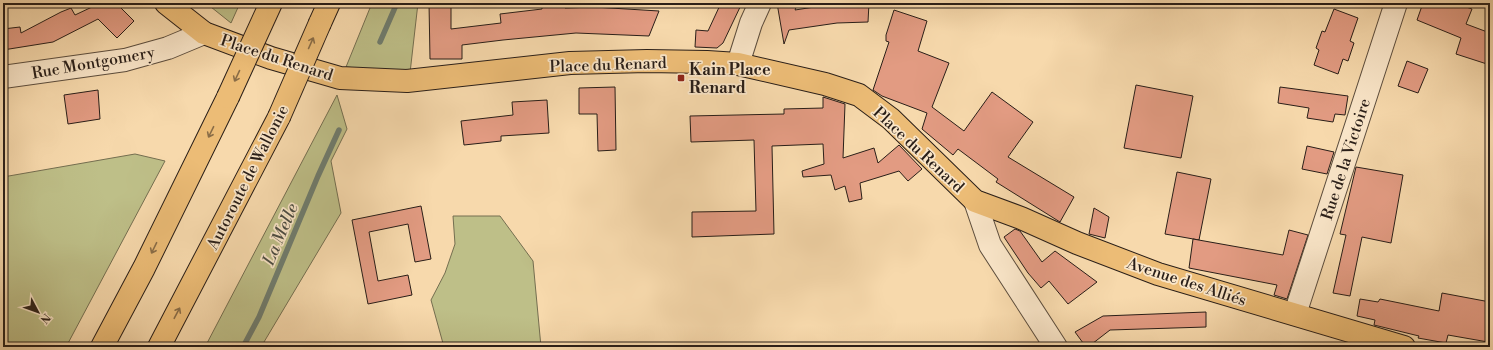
<svg xmlns="http://www.w3.org/2000/svg" width="1493" height="350" viewBox="0 0 1493 350" font-family="'Libre Bodoni',serif">
<rect width="100%" height="100%" fill="#f7d9ac"/>
<filter id="stains"><feTurbulence type="fractalNoise" baseFrequency=".005" numOctaves="4"/><feColorMatrix values="0 0 0 0 .2 0 0 0 0 .09 0 0 0 0 .02 0 0 0 .5 -.17"/></filter>
<radialGradient id="worn" r=".72"><stop offset=".6" stop-color="#630" stop-opacity="0"/><stop offset="1" stop-color="#630" stop-opacity=".3"/></radialGradient>
<g fill="#bebf88" stroke="#746e50">
<path d="M206,3H240L231,23Z"/>
<path d="M372,3H418L410,73L346,67Z"/>
<path d="M337,95L347,129L331,161L341,213L261,347H205Z"/>
<path d="M135,154L165,161L66,347H3V177Z"/>
<path d="M453,216H500L533,261L541,347H444L431,300L445,273L455,244Z"/>
</g>
<g fill="none" stroke-linecap="round" stroke-linejoin="round">
<g stroke="#6f7c6e" stroke-width="5.5">
<path d="M380,42L397,3"/>
<path d="M243,347L259,317L318,176L339,130"/>
</g>
</g>
<g fill="#e29b82" stroke="#291e18">
<path d="M96,3H116L134,21L117,38L98,19L53,42L3,50V29L20,27L21,33L61,12L71,8L75,15L92,7Z"/>
<path d="M429,3H451V29L501,23L500,14L542,9V3H565V8L594,7L659,11L649,36L576,33L503,40L462,45V59H430Z"/>
<path d="M721,3H742L723,43L717,48L695,47L696,30L708,31Z"/>
<path d="M777,3H798L795,10L840,3H869L868,22L837,23L789,30L784,44Z"/>
<path d="M1423,3H1455L1472,9L1466,24L1490,33V65L1456,54L1461,38L1417,20Z"/>
<path d="M1334,9L1358,18L1350,41L1354,43L1348,61L1343,59L1338,74L1314,65L1319,50L1316,48L1322,31L1325,32Z"/>
<path d="M894,10L927,21L918,51L949,63L932,107L964,131L992,92L1033,122L1008,157L1074,197L1060,222L996,182L998,179L958,149L953,155L922,129L927,113L882,96L873,90L889,42L886,41V35Z"/>
<path d="M1407,61L1428,69L1418,93L1398,86Z"/>
<path d="M1136,85L1193,96L1181,158L1124,148Z"/>
<path d="M615,87L616,150L598,151L597,114H579V88Z"/>
<path d="M1280,87L1348,96L1345,115L1335,114L1333,122L1307,118L1309,108L1278,103Z"/>
<path d="M98,90L100,119L68,124L64,95Z"/>
<path d="M823,97L845,104L843,158L874,148L878,163L899,145L922,169L908,181L899,171L860,183L862,199L849,202L845,186L835,190L831,175L803,177L802,171L824,164L823,144L772,146L774,234L692,237V212L756,211L754,140L691,142L690,116L784,114V109L823,108Z"/>
<path d="M547,100L549,133L501,136V141L464,145L461,121L513,115L512,102Z"/>
<path d="M1307,146L1334,152L1327,174L1302,169Z"/>
<path d="M1356,167L1403,175L1391,243L1362,237L1350,296L1333,293L1346,235L1340,234Z"/>
<path d="M1177,172L1211,179L1199,240L1165,234Z"/>
<path d="M421,206L431,259L415,262L408,224L369,232L378,281L408,275L412,295L368,304L352,220Z"/>
<path d="M1094,208L1109,217L1105,238L1089,234Z"/>
<path d="M1015,229L1020,231L1042,262L1055,251L1097,282L1068,304L1049,281L1041,288L1028,273L1004,237Z"/>
<path d="M1289,230L1308,235L1287,299L1274,295L1277,285L1189,268L1193,239L1283,255Z"/>
<path d="M1442,293L1490,302V332L1488,342L1448,335L1446,343L1418,338L1419,336L1374,325L1375,320L1357,316L1360,299L1378,302L1380,299L1439,311Z"/>
<path d="M1206,312V327L1110,330L1088,347H1086L1075,332L1103,316Z"/>
</g>
<g fill="none" stroke-linecap="round" stroke-linejoin="round">
<g stroke="#5c4d3d" stroke-width="24">
<g id="minor">
<path d="M738,64L751,23L760,3"/>
<path d="M3,77L125,60L168,48L204,33"/>
<path d="M975,201L990,245L1056,347"/>
<path d="M1295,314L1396,3"/>
</g>
</g>
<g stroke="#291e18" stroke-width="24">
<path id="major" d="M166,3L204,33L271,58L340,78L407,81L570,63L647,61L707,62L738,64L825,84L859,95L891,119L975,201L1021,218L1077,243L1158,274L1404,347"/>
</g>
<g stroke="#291e18" stroke-width="24">
<g id="highway">
<path d="M320,23L329,3"/>
<path d="M102,347L144,268L228,97"/>
<path d="M159,347L279,117"/>
</g>
</g>
<use href="#minor" stroke="#fae6c9" stroke-width="22"/>
<use href="#major" stroke="#ecbc76" stroke-width="22"/>
<use href="#highway" stroke="#ecbc76" stroke-width="22"/>
<g stroke="#291e18" stroke-width="24" stroke-linecap="butt">
<g id="highway-bridge">
<path d="M228,97L271,3"/>
<path d="M279,117L320,23"/>
</g>
</g>
<use href="#highway-bridge" stroke="#ecbc76" stroke-width="22"/>
</g>
<defs><path id="oneway-shaft" d="M-6 0H5M1.5-3L5.5 0L1.5 3" fill="none" stroke-width="1.6" stroke-linecap="round" stroke-linejoin="round"/></defs>
<g stroke="#8a6d47">
<use href="#oneway-shaft" transform="translate(311 43) rotate(-66)"/>
<use href="#oneway-shaft" transform="translate(237 76) rotate(115)"/>
<use href="#oneway-shaft" transform="translate(211 132) rotate(116)"/>
<use href="#oneway-shaft" transform="translate(154 248) rotate(116)"/>
<use href="#oneway-shaft" transform="translate(177 313) rotate(-62)"/>
</g>
<rect fill="#8f2418" stroke="#fae6c9" stroke-width="1.5" x="677" y="74" width="8" height="8" rx="2"/>
<g text-anchor="middle" stroke-width="3.5" stroke-linejoin="round" paint-order="stroke">
<g font-size="16" fill="#291e18" stroke="#fae6c9">
<text transform="translate(277 57) rotate(18)" y="6">Place du Renard</text>
<text transform="translate(93 62) rotate(-10)" y="6">Rue Montgomery</text>
<text transform="translate(608 64) rotate(-2)" y="6">Place du Renard</text>
<text transform="translate(919 149) rotate(43)" y="6">Place du Renard</text>
<text transform="translate(1345 159) rotate(-72)" y="6">Rue de la Victoire</text>
<text transform="translate(247 177) rotate(-63)" y="6">Autoroute de Wallonie</text>
<text transform="translate(1187 281) rotate(18)" y="6">Avenue des Alliés</text>
</g>
<g font-size="16" font-weight="bold" fill="#291e18" stroke="#fae6c9" text-anchor="start">
<text x="689" y="75">Kain Place<tspan x="689" dy="18">Renard</tspan></text>
</g>
<g font-size="17" font-style="italic" fill="#4c4d43" stroke="#fae6c9">
<text transform="translate(280 234) rotate(-67)" y="6">La Melle</text>
</g>
</g>
<rect width="1493" height="350" fill="none" stroke="#f7d9ac" stroke-width="16"/>
<rect x="4" y="4" width="1485" height="342" fill="none" stroke="#291e18" stroke-width="2"/>
<rect x="8" y="8" width="1477" height="334" fill="none" stroke="#291e18"/>
<g transform="translate(38 312) rotate(131)" stroke="#fae6c9" stroke-width="3" paint-order="stroke">
<path d="M0-3L7 15L0 10L-7 15Z" fill="#291e18"/>
<text y="-6" font-size="11" font-weight="bold" text-anchor="middle" fill="#291e18">N</text>
</g>
<rect width="100%" height="100%" filter="url(#stains)"/>
<rect width="100%" height="100%" fill="url(#worn)"/>
</svg>
